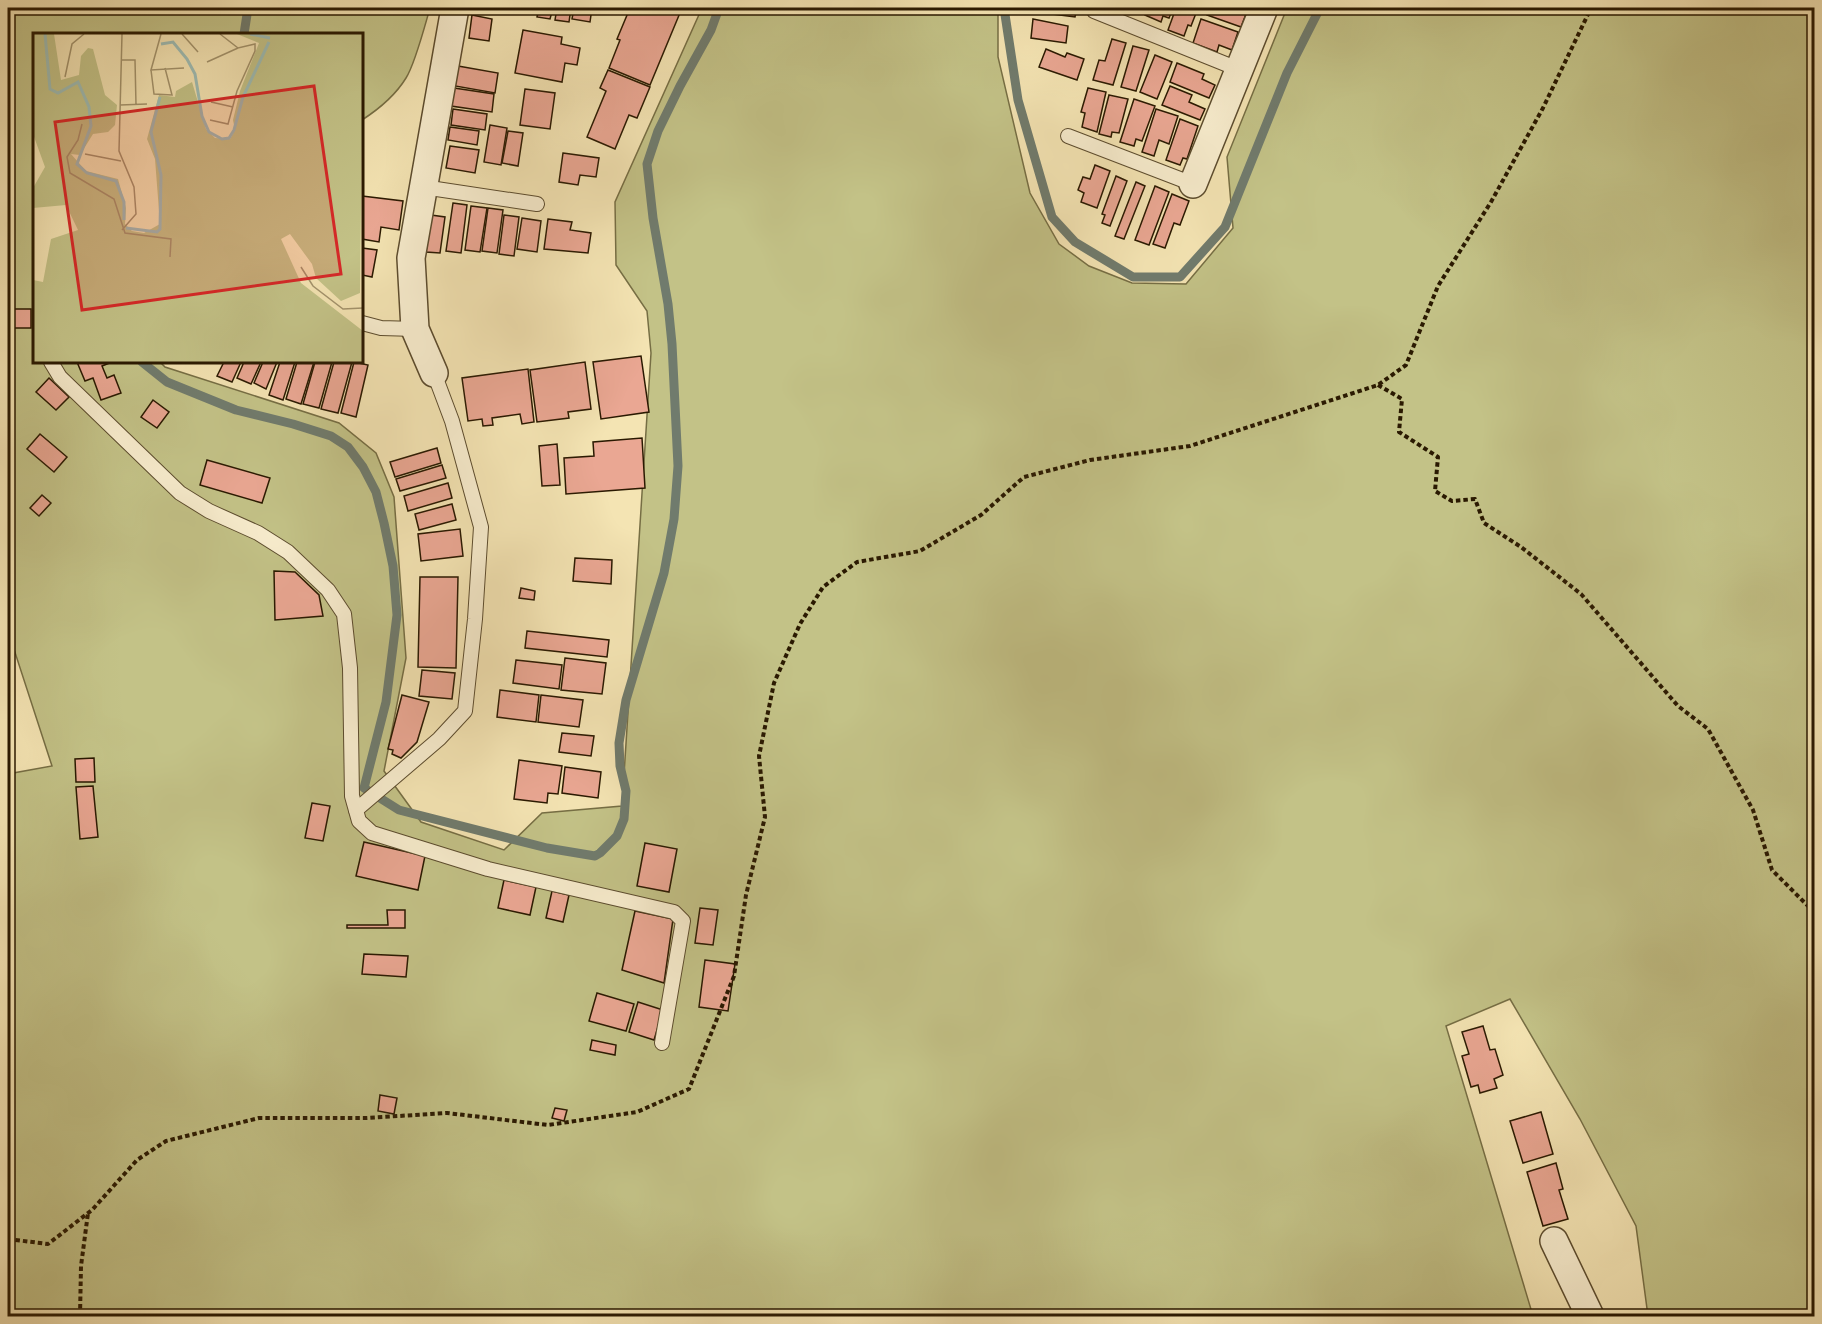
<svg xmlns="http://www.w3.org/2000/svg" width="1822" height="1324" viewBox="0 0 1822 1324" font-family="'IM FELL DW Pica',serif">
<rect width="100%" height="100%" fill="#f4e4b3"/>
<filter id="stains"><feTurbulence type="fractalNoise" baseFrequency=".00333" numOctaves="4"/><feColorMatrix values="0 0 0 0 .2 0 0 0 0 .09 0 0 0 0 .02 0 0 0 .5 -.17"/></filter>
<radialGradient id="worn" r=".72"><stop offset=".6" stop-color="#630" stop-opacity="0"/><stop offset="1" stop-color="#630" stop-opacity=".3"/></radialGradient>
<path fill="#c3c287" stroke="#766e44" stroke-width="1.5" d="M8,8H430C425,25 415,64 406,78C395,96 379,109 362,120V34H34V362H160L165,367L339,423L376,453L394,497L406,658L384,771L421,822L504,850L542,813L622,806L651,353L647,311L616,265L615,202L702,8H998V57L1030,193L1059,244L1089,266L1132,283L1186,284L1233,228L1227,157L1287,8H1814V1316H1648L1636,1226L1580,1119L1510,999L1446,1026L1533,1316H8V774L52,766L8,631Z"/>
<g fill="none" stroke-linecap="round" stroke-linejoin="round">
<g stroke="#707b6d" stroke-width="9">
<path d="M1004,8L1018,100L1052,217L1075,242L1133,277H1180L1225,227L1287,73L1320,8"/>
<path d="M244,34L248,8"/>
<path d="M142,362L167,382L236,410L293,424L331,436L348,447L363,467L376,492L384,523L393,566L397,615L386,702L364,788L399,810L547,848L595,856L600,853L617,836L624,819L626,791L620,766L619,743L626,700L664,573L674,519L678,466L672,344L668,304L653,218L647,164L658,131L680,86L711,30L719,8"/>
</g>
</g>
<g fill="#eaa793" stroke="#2a1901" stroke-width="1.5">
<path d="M482,8H516L515,12Z"/>
<path d="M539,8H553L550,19L537,17Z"/>
<path d="M557,8H571L569,22L555,20Z"/>
<path d="M574,8H592L590,22L572,19Z"/>
<path d="M630,8H682L650,85L609,68L620,40L617,39Z"/>
<path d="M1021,8H1077L1075,17L1021,10Z"/>
<path d="M1148,8H1173L1169,18L1163,16L1161,22L1145,15Z"/>
<path d="M1176,8H1198L1191,26L1188,25L1184,36L1168,30Z"/>
<path d="M1209,8H1235L1234,10L1246,14L1241,27L1207,15Z"/>
<path d="M472,15L492,19L489,41L469,38Z"/>
<path d="M1033,19L1068,26L1066,43L1031,38Z"/>
<path d="M1201,19L1238,32L1232,50L1219,45L1217,52L1193,43Z"/>
<path d="M523,30L562,37L561,44L580,48L577,65L565,63L562,82L515,73Z"/>
<path d="M1112,39L1126,43L1113,85L1093,80L1099,60L1105,61Z"/>
<path d="M1133,46L1149,50L1136,91L1121,87Z"/>
<path d="M1046,49L1065,57L1067,53L1084,59L1077,80L1039,67Z"/>
<path d="M1155,55L1172,62L1157,99L1140,92Z"/>
<path d="M1177,63L1204,74L1202,79L1215,85L1209,98L1170,82Z"/>
<path d="M458,66L498,73L495,93L455,86Z"/>
<path d="M608,70L650,87L637,118L629,115L615,149L587,137L606,91L600,88Z"/>
<path d="M1170,86L1192,95L1189,102L1205,109L1200,120L1162,105Z"/>
<path d="M454,88L494,94L492,112L451,106Z"/>
<path d="M1088,88L1106,92L1097,132L1082,127L1085,113L1081,112Z"/>
<path d="M525,89L555,93L550,129L520,125Z"/>
<path d="M1109,95L1128,99L1119,133L1112,132L1111,137L1099,134Z"/>
<path d="M1134,99L1155,106L1142,141L1136,139L1134,146L1120,142Z"/>
<path d="M453,109L487,114L485,130L451,125Z"/>
<path d="M1156,109L1178,116L1169,144L1159,140L1154,156L1142,152Z"/>
<path d="M1180,119L1198,126L1187,159L1183,158L1180,165L1166,160Z"/>
<path d="M490,125L507,128L501,165L484,162Z"/>
<path d="M450,127L479,131L477,145L448,140Z"/>
<path d="M508,131L523,133L518,166L502,163Z"/>
<path d="M450,146L479,150L475,173L446,168Z"/>
<path d="M563,153L599,158L596,177L580,175L578,185L559,182Z"/>
<path d="M1095,165L1110,171L1097,208L1081,202L1084,193L1078,190L1083,177L1090,179Z"/>
<path d="M1116,176L1127,181L1110,226L1102,223L1105,215L1102,214Z"/>
<path d="M1136,182L1145,186L1124,239L1115,236Z"/>
<path d="M1155,186L1169,192L1149,245L1135,240Z"/>
<path d="M1172,194L1189,201L1180,225L1174,223L1165,248L1153,244Z"/>
<path d="M362,196L403,201L399,230L381,227L379,242L362,239Z"/>
<path d="M453,203L467,205L461,253L446,251Z"/>
<path d="M471,206L487,208L480,252L465,250Z"/>
<path d="M488,208L503,210L497,253L482,251Z"/>
<path d="M431,215L445,217L440,253L426,252Z"/>
<path d="M504,215L519,217L514,256L499,254Z"/>
<path d="M522,218L541,221L537,252L517,249Z"/>
<path d="M548,219L572,222L570,230L591,233L588,253L544,249Z"/>
<path d="M362,248L377,250L372,277L362,275Z"/>
<rect x="8" y="309" width="23" height="19"/>
<path d="M641,356L649,412L601,419L593,362Z"/>
<path d="M77,362H112L102,366L107,378L114,375L121,393L101,400L93,378L85,381Z"/>
<path d="M224,362H241L232,382L217,376Z"/>
<path d="M244,362H261L251,384L237,378Z"/>
<path d="M263,362H277L266,389L254,383Z"/>
<path d="M280,362H295L283,400L269,395Z"/>
<path d="M297,362H314L301,404L286,399Z"/>
<path d="M315,362H332L319,408L303,404Z"/>
<path d="M334,362H352L338,413L321,409Z"/>
<path d="M354,362L368,365L356,417L341,413Z"/>
<path d="M585,362L591,409L568,412L569,418L537,422L530,370Z"/>
<path d="M528,369L534,422L522,424L520,414L492,418L493,425L483,426L482,419L468,421L462,378Z"/>
<path d="M49,378L69,397L56,410L36,392Z"/>
<path d="M153,400L169,412L157,428L141,417Z"/>
<path d="M40,434L67,457L54,472L27,449Z"/>
<path d="M642,438L645,488L566,494L564,458L594,456L593,442Z"/>
<path d="M557,444L560,485L542,486L539,446Z"/>
<path d="M437,448L441,463L395,477L390,462Z"/>
<path d="M207,460L270,478L262,503L200,485Z"/>
<path d="M442,465L446,478L400,491L396,479Z"/>
<path d="M448,483L452,498L408,511L404,496Z"/>
<path d="M42,495L51,503L39,516L30,508Z"/>
<path d="M452,504L456,520L419,530L415,514Z"/>
<path d="M460,529L463,556L421,561L418,534Z"/>
<path d="M575,558L612,560L611,584L573,581Z"/>
<path d="M274,571L295,572L319,595L323,616L275,620Z"/>
<path d="M420,577H458L456,668L418,667Z"/>
<path d="M521,588L535,591L534,600L519,598Z"/>
<path d="M527,631L609,640L607,657L525,648Z"/>
<path d="M565,658L606,663L602,694L561,690Z"/>
<path d="M516,660L562,665L559,689L513,683Z"/>
<path d="M422,670L455,673L452,699L419,696Z"/>
<path d="M500,690L539,695L536,722L497,717Z"/>
<path d="M402,695L429,702L417,742L401,758L392,754L393,750L388,749Z"/>
<path d="M541,695L583,700L579,727L538,722Z"/>
<path d="M562,733L594,736L591,756L559,752Z"/>
<path d="M94,758L95,782H76L75,759Z"/>
<path d="M519,760L562,766L558,794L548,793L547,803L514,799Z"/>
<path d="M565,767L601,772L598,798L562,793Z"/>
<path d="M93,786L98,837L80,839L76,787Z"/>
<path d="M312,803L330,806L323,841L305,838Z"/>
<path d="M364,842L425,856L418,890L356,876Z"/>
<path d="M645,843L677,849L669,892L637,886Z"/>
<path d="M504,880L536,887L530,915L498,908Z"/>
<path d="M552,891L569,895L563,922L546,918Z"/>
<path d="M700,908L718,910L713,945L695,943Z"/>
<path d="M387,910H405V928H347V925H388Z"/>
<path d="M635,911L673,919L664,983L622,970Z"/>
<path d="M364,954L408,956L406,977L362,974Z"/>
<path d="M705,960L735,964L728,1011L699,1007Z"/>
<path d="M597,993L634,1004L626,1031L589,1021Z"/>
<path d="M638,1002L663,1010L654,1040L629,1032Z"/>
<path d="M1483,1026L1490,1050L1495,1049L1503,1075L1494,1079L1497,1088L1480,1093L1478,1085L1471,1087L1462,1056L1469,1054L1462,1032Z"/>
<path d="M592,1040L616,1045L615,1055L590,1050Z"/>
<path d="M380,1095L397,1098L394,1114L378,1111Z"/>
<path d="M555,1108L567,1110L564,1121L552,1118Z"/>
<path d="M1541,1112L1553,1154L1523,1163L1510,1121Z"/>
<path d="M1556,1163L1563,1189L1559,1190L1568,1219L1543,1226L1527,1172Z"/>
</g>
<g fill="none" stroke-linecap="round" stroke-linejoin="round">
<g stroke="#5c4c2e" stroke-width="16">
<g id="lane">
<path d="M1094,11L1238,69"/>
<path d="M1068,136L1193,184"/>
<path d="M423,187L537,204"/>
<path d="M362,323L381,328L415,329"/>
<path d="M51,362L60,377L180,493L209,511L258,533L288,552L328,590L344,614L350,668L352,796L359,821L372,833L488,869L674,912L683,921L662,1043"/>
<path d="M356,810L439,739L465,711L475,619L481,527L452,421L434,373"/>
</g>
</g>
<g stroke="#5c4c2e" stroke-width="30">
<g id="street">
<path d="M1193,184L1264,8"/>
<path d="M434,373L415,329L411,258L455,8"/>
<path d="M1554,1241L1590,1316"/>
</g>
</g>
<g stroke="#2a1901" stroke-width="4" stroke-dasharray="4.5 3" stroke-linecap="butt">
<path d="M1378,385L1402,399L1399,432L1438,457L1435,491L1452,501L1475,499L1484,523L1521,547L1581,594L1678,706L1708,729L1753,810L1772,870L1814,912"/>
<path d="M8,1239L48,1244L92,1210L137,1160L166,1141L259,1118H366L447,1113L548,1125L637,1112L689,1089L734,976L746,895L765,817L759,756L774,683L800,624L823,587L857,562L920,551L981,515L1024,477L1090,460L1190,446L1378,385L1406,365L1438,286L1491,202L1543,108L1591,8"/>
<path d="M80,1316L81,1266L88,1213"/>
</g>
<use href="#lane" stroke="#f8edce" stroke-width="14"/>
<use href="#street" stroke="#f8edce" stroke-width="27"/>
</g>
<g transform="translate(33 33)">
<rect width="330" height="330" fill="#f4e4b3"/>
<path d="M0,1H21L28,47L46,42L48,23L55,15L60,16L72,62L84,72L82,92L75,99L60,101L47,122L38,121L53,138L85,146L93,175L92,191L99,198L111,200L127,191L122,126L114,106L126,62L142,64L143,58L159,49L173,96L182,105L197,106L202,97L200,87L207,58L226,10L204,1H330L327,260L308,268L283,245L279,231L257,201L248,206L268,250L330,298V329H0V247L10,249L18,206L45,197L33,172L0,175V155L12,134L0,101Z" fill="#c3c287"/>
<path fill="none" stroke="#9ebdb5" stroke-width="3" d="M12,1L17,56L25,60L45,49L56,74L58,93L44,131L54,140L83,148L91,169V187M217,1L237,5M128,11L140,9L154,26L162,41L169,83L176,99L189,106L196,105L201,97L210,64L236,9M93,195L124,199L127,196L128,142L118,99L127,64"/>
<path fill="none" stroke="#a3936c" stroke-width="1.5" d="M89,1L86,118L101,154L103,181L89,197M128,1L118,37L151,35M149,1L165,19M88,27H102L103,72M174,29L205,15M118,37L121,61L139,62L132,35M32,44L39,11L51,1M178,69L200,74M87,72L114,71M177,87L195,91L204,58L222,18V11L205,15L187,1M49,91L45,107L34,124L37,140L81,166L92,200L138,206L137,224M52,121L88,128M268,234L280,253L310,276L330,275"/>
<path fill="#d62828" fill-opacity="0.15" stroke="#d62828" stroke-width="3" d="M281,53L308,241L49,277L22,89Z"/>
<rect width="330" height="330" fill="none" stroke="#2a1901" stroke-width="3"/>
</g>
<rect width="1822" height="1324" fill="none" stroke="#f4e4b3" stroke-width="30"/>
<rect x="9" y="9" width="1804" height="1306" fill="none" stroke="#2a1901" stroke-width="3"/>
<rect x="15" y="15" width="1792" height="1294" fill="none" stroke="#2a1901" stroke-width="1.5"/>
<rect width="100%" height="100%" filter="url(#stains)"/>
<rect width="100%" height="100%" fill="url(#worn)"/>
</svg>
